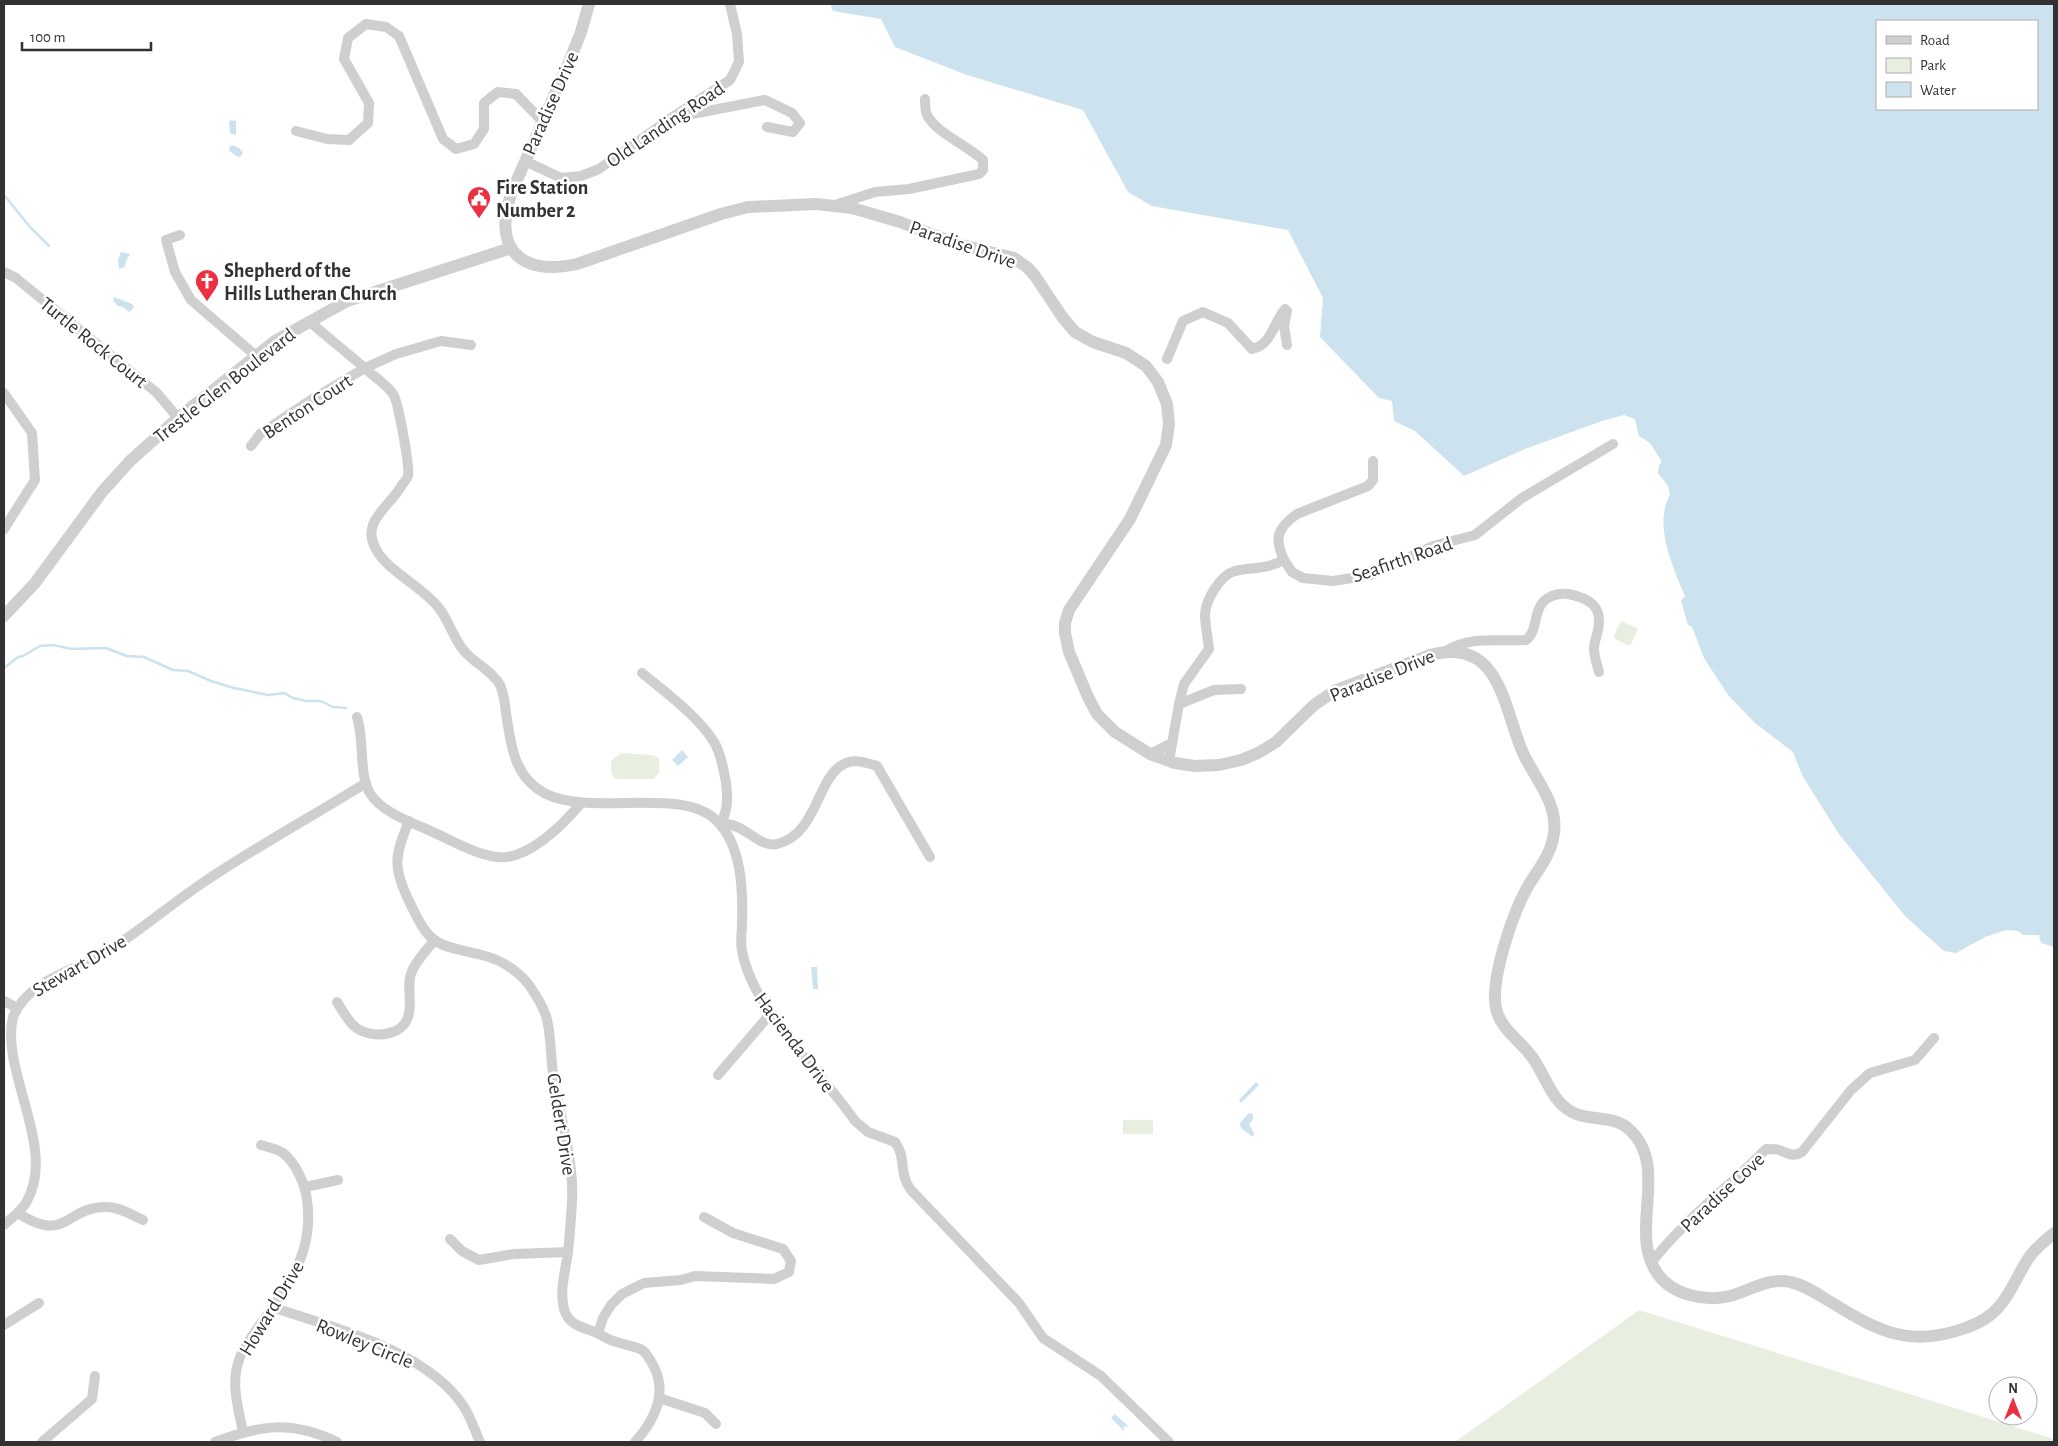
<svg xmlns="http://www.w3.org/2000/svg" width="2058" height="1446" viewBox="0 0 2058 1446" font-family="'Alegreya Sans',sans-serif">
<rect width="100%" height="100%" fill="#fff"/>
<g fill="#e8efe0">
<path d="M1621,621L1638,629L1630,646L1613,638Z"/>
<path d="M621,753L652,755L659,758V773L653,779H615L611,772V761Z"/>
<rect x="1123" y="1120" width="30" height="14"/>
<path d="M1639,1310L2054,1439V1442H1455Z"/>
</g>
<g fill="#cce2ef" fill-rule="evenodd">
<path d="M830,4H2054V947L2041,943L2039,935H2023L2018,931L2006,930L1985,937L1956,953L1944,951L1905,916L1839,834L1803,777L1793,752L1755,723L1728,695L1704,658L1692,627L1688,625L1681,601L1685,596C1673,567 1653,524 1670,495L1668,486L1658,473L1659,465L1662,462L1650,443L1639,436L1635,419L1624,415L1602,421L1525,449L1464,476L1415,431L1394,421L1392,401L1379,398L1320,337L1323,298L1288,230L1152,206L1128,192L1083,110L967,75L895,47L881,19L833,11ZM1877,21H2037V109H1877Z"/>
<path d="M231,120L236,121V135L230,133L229,122Z"/>
<path d="M233,145L239,148L243,153L241,156L238,157L229,151L230,146Z"/>
<path d="M121,252L130,254L126,261L125,267L119,269L118,260Z"/>
<path d="M114,297L132,304L134,307L132,310L129,312L123,307L118,306L113,301Z"/>
<path d="M682,750L688,757L678,766L672,760Z"/>
<path d="M811,967H817L818,989H813Z"/>
<path d="M1256,1082L1259,1085L1241,1103L1239,1100Z"/>
<path d="M1249,1113L1253,1114V1120L1249,1124L1254,1133L1253,1137L1241,1128L1240,1123Z"/>
<path d="M1115,1414L1129,1427L1124,1426V1431L1111,1418Z"/>
</g>
<g fill="none" stroke-linecap="round" stroke-linejoin="round">
<g stroke="#cce2ef" stroke-width="2.5">
<path d="M4,195L30,227L49,246"/>
<path d="M4,668L18,657L23,656L40,646L53,645L72,649L106,648L127,656L144,657L173,670L188,671L211,681L234,688L268,695L284,693L293,698L306,701H321L333,707L346,708"/>
</g>
<g stroke="#cfcfcf" stroke-width="10">
<path d="M677,117L765,100L792,113L800,123L793,132L767,127"/>
<path d="M296,131L327,139L349,140L368,123L369,103L344,59L348,38L366,24L386,27L399,36L443,139L456,149L474,144L484,129V103L498,92L516,94L543,122"/>
<path d="M525,161L561,178L581,176L599,169L671,118L730,80L739,62L737,34L730,4"/>
<path d="M835,205L875,192L909,189L979,174L983,170V160C970,147 936,133 927,115C925,111 925,104 925,99"/>
<path d="M180,235L166,240L175,272L191,300L255,355"/>
<path d="M4,272L16,278L157,393L178,418"/>
<path d="M309,321C328,338 349,354 368,371C376,378 387,385 393,394C398,400 410,467 408,476C407,479 404,482 402,485C389,508 359,522 377,551C389,572 423,587 439,608C450,622 454,642 468,655C478,665 494,673 500,685C504,693 505,704 506,713C511,744 513,777 546,794C593,817 684,785 718,822C742,847 743,891 742,923C742,932 740,942 742,951C753,1011 821,1071 855,1121L868,1132L895,1142C907,1158 898,1173 911,1190L1019,1303L1043,1338L1101,1376L1169,1442"/>
<path d="M1167,359L1183,321L1203,312L1228,323L1252,349C1272,345 1273,323 1285,309L1287,311L1284,326L1287,345"/>
<path d="M4,393L32,433L35,480L4,529"/>
<path d="M251,446L260,434L314,398L365,368L396,354L441,341L471,345"/>
<path d="M1284,560C1274,538 1277,528 1297,514L1368,486L1373,480V461"/>
<path d="M1446,651C1472,635 1497,642 1526,640C1538,631 1533,613 1543,602C1550,595 1559,593 1568,594C1590,598 1603,607 1598,630C1597,636 1594,642 1594,649C1594,656 1597,664 1599,672"/>
<path d="M642,673C664,691 700,718 714,742C721,753 724,771 726,783C728,800 728,808 721,824C724,824 729,824 732,825C746,828 762,848 777,844C818,834 816,778 844,764C854,758 867,763 877,766L930,857"/>
<path d="M1179,704L1214,690L1241,689"/>
<path d="M357,717C365,741 358,776 371,795C383,812 408,821 426,829C448,838 473,854 497,857C527,861 563,825 581,803"/>
<path d="M1150,754L1172,743"/>
<path d="M1169,761L1179,704L1184,684L1209,649C1208,638 1205,626 1205,614C1206,600 1220,575 1235,571C1254,567 1264,570 1284,560L1292,572L1303,578L1333,581L1371,575L1433,546L1475,535L1522,498L1613,444"/>
<path d="M409,821C395,856 392,866 409,901C416,915 422,930 434,940C449,950 469,951 485,956C502,960 519,972 529,985C536,995 542,1004 546,1016C552,1036 550,1059 554,1080C561,1121 574,1160 572,1201C571,1218 570,1235 568,1251C566,1270 559,1290 564,1309C569,1327 585,1327 599,1334C605,1337 610,1341 617,1342C624,1345 636,1346 642,1350C648,1354 652,1363 655,1369C667,1396 653,1422 635,1442"/>
<path d="M4,1001L17,1008"/>
<path d="M337,1002C342,1010 347,1019 353,1025C368,1040 405,1038 409,1013C412,1000 406,984 412,971C417,960 427,949 435,940"/>
<path d="M718,1075L771,1013"/>
<path d="M305,1187L338,1180"/>
<path d="M18,1213C67,1245 65,1206 107,1207C119,1207 132,1215 143,1220"/>
<path d="M4,1225C12,1217 22,1211 27,1201C57,1147 0,1071 13,1017C30,976 82,970 116,946C145,926 172,904 201,884C254,848 311,817 366,783"/>
<path d="M450,1239L462,1251L479,1260L514,1254L568,1252"/>
<path d="M1651,1263C1684,1220 1728,1188 1766,1149C1770,1149 1775,1149 1779,1150C1789,1153 1792,1158 1802,1152L1851,1090L1870,1073L1915,1060L1934,1038"/>
<path d="M272,1307C333,1328 427,1350 464,1407C471,1418 475,1431 480,1442"/>
<path d="M4,1325L39,1303"/>
<path d="M598,1333L603,1318L611,1305L622,1294L644,1283L681,1280L695,1276L774,1279L789,1272L791,1261L783,1249L733,1233L704,1217"/>
<path d="M659,1398L705,1413L716,1424"/>
<path d="M243,1432C238,1407 230,1382 240,1357C246,1343 256,1330 265,1318C292,1280 314,1249 307,1200C305,1184 296,1163 283,1153C277,1149 268,1147 261,1145"/>
<path d="M42,1442L92,1399L95,1376"/>
<path d="M215,1442C261,1425 291,1420 337,1442"/>
</g>
<g stroke="#cfcfcf" stroke-width="12">
<path d="M589,4L581,32L569,62L513,189C491,246 518,277 577,264L721,214L748,207L816,204L852,208L900,222L958,244L1014,258L1028,268L1035,276L1063,318L1075,332L1093,342L1126,353L1146,366L1158,382L1167,404L1169,424L1166,445L1130,519L1069,610L1065,623V633L1069,652L1088,697L1097,714L1115,732L1150,754L1175,763L1195,766L1219,765L1241,760L1258,753L1276,742L1314,705L1336,690L1430,655C1501,636 1503,708 1523,753C1536,781 1561,806 1553,839C1549,858 1536,872 1527,888C1513,913 1490,979 1496,1008C1500,1029 1520,1040 1532,1057C1545,1074 1551,1101 1572,1112C1590,1122 1614,1114 1630,1130C1670,1168 1628,1231 1657,1273C1672,1295 1705,1302 1730,1296C1750,1291 1768,1277 1790,1282C1806,1285 1820,1296 1834,1304C1881,1333 1913,1348 1968,1327C2005,1314 2009,1289 2028,1259C2034,1249 2045,1241 2054,1233"/>
<path d="M4,616L35,583L102,492L130,461L178,418L275,341L347,301L511,248"/>
</g>
</g>
<defs>
<g id="civic-pin" transform="scale(1.25)"><path d="M0 17L-7.5 6A9.5 9.5 0 1 1 7.5 6Z" fill="#ed2f42" stroke="#fff"/><path d="M-.6-6.5H3V-4.5H.6V-3L4-1V1h2V6H-6V1h2V-1L-.6-3ZM-1.2 2.5V6h2.4V2.5Z" fill="#fff"/></g>
<g id="church-pin" transform="scale(1.25)"><path d="M0 17L-7.5 6A9.5 9.5 0 1 1 7.5 6Z" fill="#ed2f42" stroke="#fff"/><path d="M-1.2-6h2.4v3.5h3.3v2.4h-3.3V6h-2.4V-.1h-3.3v-2.4h3.3Z" fill="#fff"/></g>
</defs>
<g fill-rule="evenodd">
<use href="#civic-pin" x="479" y="198"/>
<use href="#church-pin" x="207" y="281"/>
</g>
<g text-anchor="middle" stroke-width="5" stroke-linejoin="round" paint-order="stroke">
<g font-size="20" fill="#323232" stroke="#fff">
<text transform="translate(550 103) rotate(-66)" y="7">Paradise Drive</text>
<text transform="translate(665 124) rotate(-34)" y="7">Old Landing Road</text>
<text transform="translate(963 244) rotate(19)" y="7">Paradise Drive</text>
<text transform="translate(94 342) rotate(39)" y="7">Turtle Rock Court</text>
<text transform="translate(224 385) rotate(-38)" y="7">Trestle Glen Boulevard</text>
<text transform="translate(307 406) rotate(-33)" y="7">Benton Court</text>
<text transform="translate(1402 559) rotate(-19)" y="7">Seafirth Road</text>
<text transform="translate(1382 675) rotate(-22)" y="7">Paradise Drive</text>
<text transform="translate(79 965) rotate(-30)" y="7">Stewart Drive</text>
<text transform="translate(795 1042) rotate(53)" y="7">Hacienda Drive</text>
<text transform="translate(562 1124) rotate(81)" y="7">Geldert Drive</text>
<text transform="translate(1722 1192) rotate(-43)" y="7">Paradise Cove</text>
<text transform="translate(271 1308) rotate(-59)" y="7">Howard Drive</text>
<text transform="translate(365 1343) rotate(22)" y="7">Rowley Circle</text>
</g>
<g font-size="20" font-weight="bold" fill="#323232" stroke="#fff" text-anchor="start">
<text x="496" y="194">Fire Station<tspan x="496" dy="23">Number 2</tspan></text>
<text x="224" y="277">Shepherd of the<tspan x="224" dy="23">Hills Lutheran Church</tspan></text>
</g>
</g>
<rect width="2058" height="1446" fill="none" stroke="#323232" stroke-width="10"/>
<rect x="1876" y="20" width="162" height="90" fill="#ffffff" stroke="#adadad"/>
<rect x="1886" y="36" width="25" height="8" fill="#cfcfcf" stroke="#adadad"/>
<text x="1920" y="45" font-size="15" fill="#323232">Road</text>
<rect x="1886" y="58" width="25" height="15" fill="#e8efe0" stroke="#adadad"/>
<text x="1920" y="70" font-size="15" fill="#323232">Park</text>
<rect x="1886" y="82" width="25" height="15" fill="#cce2ef" stroke="#adadad"/>
<text x="1920" y="95" font-size="15" fill="#323232">Water</text>
<g transform="translate(2013 1401)"><circle r="24" fill="#ffffff" stroke="#adadad"/>
<path d="M0-4L9 19L0 12L-9 19Z" fill="#ed2f42"/>
<text y="-8" font-size="14" font-weight="bold" text-anchor="middle" fill="#323232">N</text>
</g>
<path d="M22 42v8h129v-8" fill="none" stroke="#323232" stroke-width="2.5"/>
<text x="30" y="42" font-size="15" fill="#323232" stroke="#ffffff" stroke-width="4" paint-order="stroke">100 m</text>
</svg>
